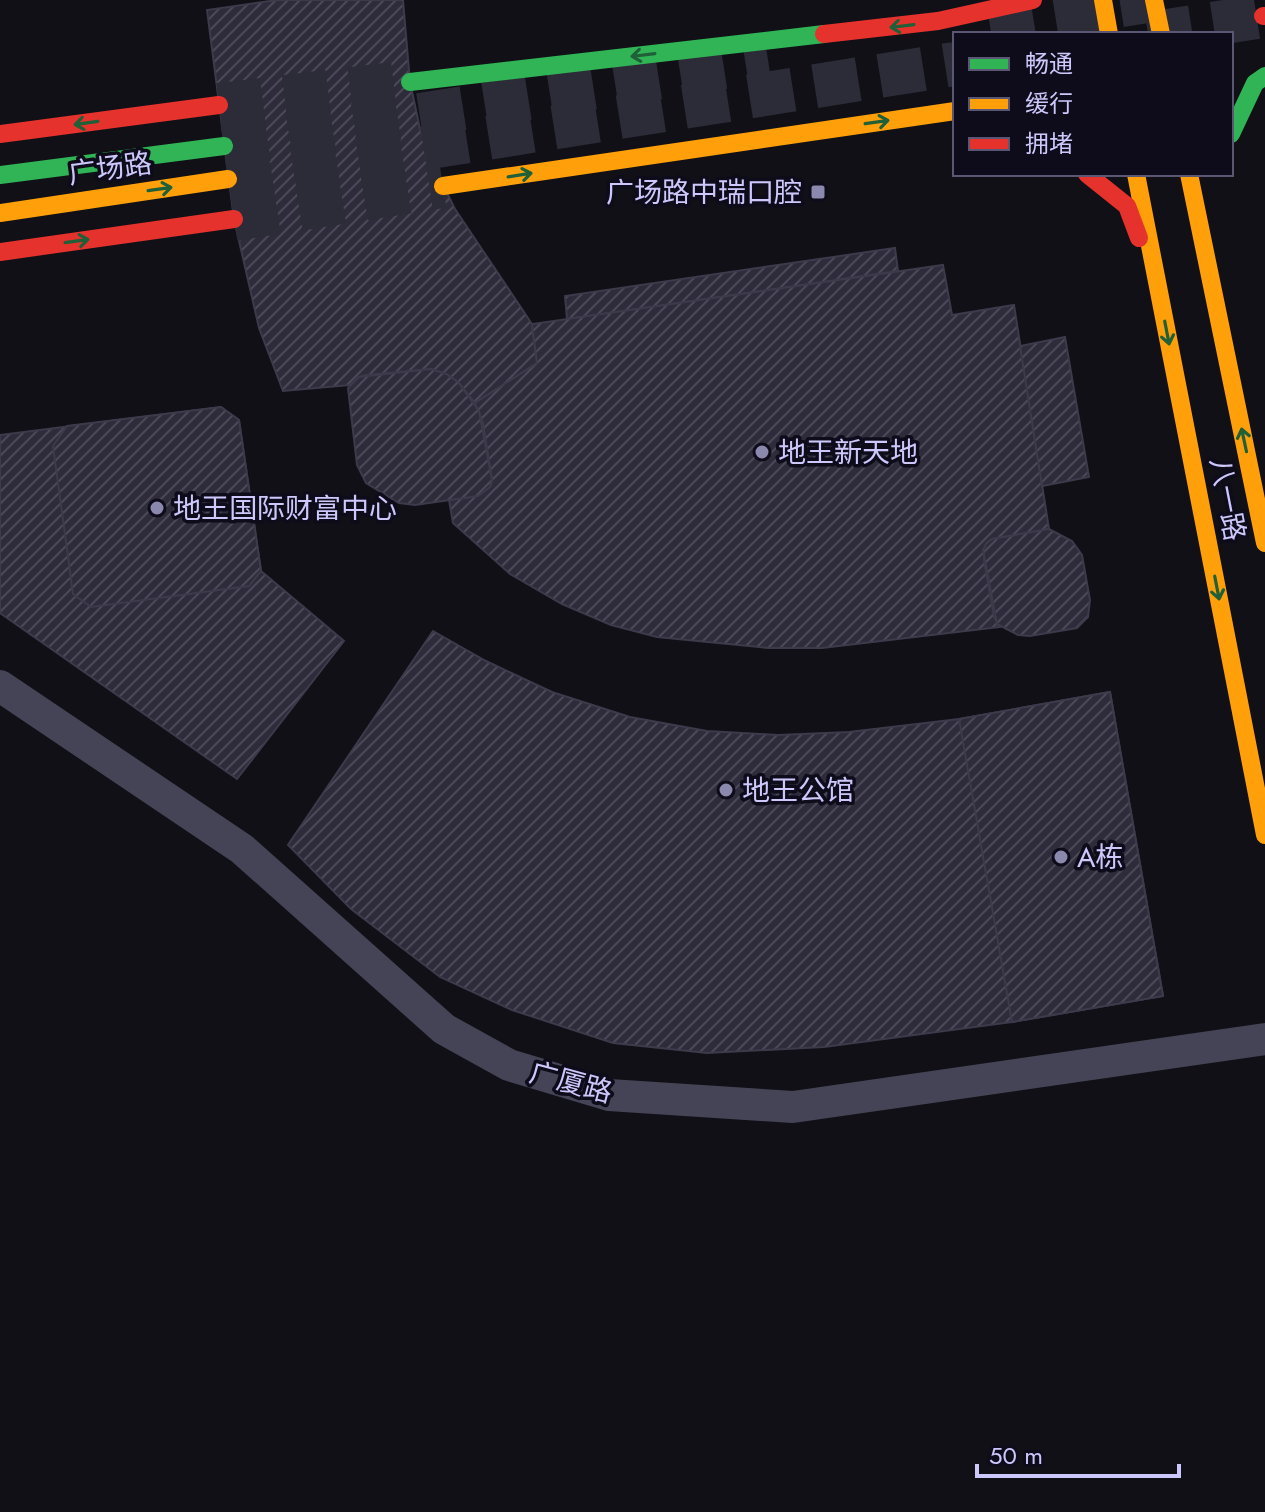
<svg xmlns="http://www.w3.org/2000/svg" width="1265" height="1512" viewBox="0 0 1265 1512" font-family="Jost,'Noto Sans SC',sans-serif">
<defs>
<pattern id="building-hatch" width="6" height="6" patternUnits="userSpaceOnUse" patternTransform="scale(2)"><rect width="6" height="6" fill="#2e2c3a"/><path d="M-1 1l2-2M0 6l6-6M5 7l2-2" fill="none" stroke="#4b4957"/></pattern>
</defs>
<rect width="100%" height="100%" fill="#101016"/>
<g fill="url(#building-hatch)" stroke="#3c3a4b" stroke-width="2">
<path d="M277,0H403L410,82L420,129L435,169L455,209L532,324L537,363L475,403L458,382L446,374L431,369L366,375L359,377L350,385L283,391L259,328L234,219L207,10Z"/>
<path d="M895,248L898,271L567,319L565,296Z"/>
<path d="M943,265L952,315L1014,305L1049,529L992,539L986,544L984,560L994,617L1000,627L822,648H768L657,637L611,625L562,604L510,574L453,523L449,500L478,496L490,487L492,480L483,423L475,403L537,363L532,324Z"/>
<path d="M1065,337L1089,477L1042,486L1020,346Z"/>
<path d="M431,369L446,374L458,382L479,411L492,480L490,487L478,496L415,505L399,503L366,483L357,465L348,388L359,377Z"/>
<path d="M221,407L239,420L261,571L344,641L237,779L0,613V435Z"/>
<path d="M221,407L239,420L261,571L249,586L91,607L73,594L53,446L67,426Z"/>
<path d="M1049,529L1072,541L1082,555L1090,600L1088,617L1077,628L1030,636L1018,635L997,624L983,550L986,544L992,539Z"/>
<path d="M433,631L486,661L552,692L630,717L707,731L778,735L849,732L959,719L1110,692L1163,996L1012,1022L824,1047L707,1053L613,1043L512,1010L440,977L351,909L288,845Z"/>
<path d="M1110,692L1163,996L1012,1022L959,719Z"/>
</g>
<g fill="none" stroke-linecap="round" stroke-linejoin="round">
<g stroke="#2c2c38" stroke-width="44" stroke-dasharray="44 22" stroke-linecap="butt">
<path d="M990,26L1153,0"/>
<path d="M1148,34L1263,16"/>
<path d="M219,105L410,82"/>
<path d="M224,146L768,60"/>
<path d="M228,179L955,64"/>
<path d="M234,219L443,186"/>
</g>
<path stroke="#454457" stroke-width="32" d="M0,686L242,849L444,1029L509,1065L609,1095L793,1107L1265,1039"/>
<g stroke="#30b455" stroke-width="18">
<path d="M410,82L824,34"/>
<path d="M1231,134L1255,83L1265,76"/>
<path d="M0,175L224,146"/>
</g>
<g stroke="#ff9f0a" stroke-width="18">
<path d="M1103,0L1109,34"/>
<path d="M1154,0L1161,34"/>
<path d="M1136,174L1265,835"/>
<path d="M1189,174L1265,543"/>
<path d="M443,186L955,111"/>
<path d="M0,213L228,179"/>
</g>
<g stroke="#e5322d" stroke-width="18">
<path d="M1263,16H1265"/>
<path d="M824,34L938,21L1033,0"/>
<path d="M0,134L219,105"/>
<path d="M1087,174L1127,206L1139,238"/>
<path d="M0,252L234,219"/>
</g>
</g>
<defs><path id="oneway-shaft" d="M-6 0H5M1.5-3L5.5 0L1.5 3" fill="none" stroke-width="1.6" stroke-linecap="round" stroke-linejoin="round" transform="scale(2)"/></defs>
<g stroke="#1f6038">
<use href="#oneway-shaft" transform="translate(902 26) rotate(173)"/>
<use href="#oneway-shaft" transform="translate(643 55) rotate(173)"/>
<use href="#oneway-shaft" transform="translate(877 122) rotate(-8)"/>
<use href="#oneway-shaft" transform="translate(86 123) rotate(172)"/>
<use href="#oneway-shaft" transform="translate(520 175) rotate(-9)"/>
<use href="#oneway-shaft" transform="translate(160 189) rotate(-8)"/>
<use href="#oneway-shaft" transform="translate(77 241) rotate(-8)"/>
<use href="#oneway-shaft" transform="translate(1167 333) rotate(79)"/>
<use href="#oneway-shaft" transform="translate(1244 440) rotate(-102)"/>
<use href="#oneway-shaft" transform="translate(1217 588) rotate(79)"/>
</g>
<g fill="#8a88ac" stroke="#0e0c1a" stroke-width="3">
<rect x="810" y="184" width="16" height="16" rx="4"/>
<circle cx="762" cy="452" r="8"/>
<circle cx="157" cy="508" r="8"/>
<circle cx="726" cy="790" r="8"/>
<circle cx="1061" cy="857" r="8"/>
</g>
<g text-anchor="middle" stroke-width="7" stroke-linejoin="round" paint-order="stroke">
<g font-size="28" fill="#ccc8fc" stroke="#0e0c1a">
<text transform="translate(110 168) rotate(-8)" y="10">广场路</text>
<text transform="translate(1228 499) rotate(79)" y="10">八一路</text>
<text transform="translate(571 1082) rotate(15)" y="10">广厦路</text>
</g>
<g font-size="28" fill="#ccc8fc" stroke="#0e0c1a" text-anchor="start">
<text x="802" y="202" text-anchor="end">广场路中瑞口腔</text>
<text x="778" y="462">地王新天地</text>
<text x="173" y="518">地王国际财富中心</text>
<text x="742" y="800">地王公馆</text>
<text x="1077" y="867">A栋</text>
</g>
</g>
<rect x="953" y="32" width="280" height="144" fill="#0e0c1a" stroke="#5a5774" stroke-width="2"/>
<rect x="969" y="58" width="40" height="12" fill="#30b455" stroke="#5a5774" stroke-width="2"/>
<text x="1025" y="72" font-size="24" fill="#ccc8fc">畅通</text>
<rect x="969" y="98" width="40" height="12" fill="#ff9f0a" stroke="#5a5774" stroke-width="2"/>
<text x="1025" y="112" font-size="24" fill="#ccc8fc">缓行</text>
<rect x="969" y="138" width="40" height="12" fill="#e5322d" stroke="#5a5774" stroke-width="2"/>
<text x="1025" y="152" font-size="24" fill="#ccc8fc">拥堵</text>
<path d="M977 1464v12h202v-12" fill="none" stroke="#ccc8fc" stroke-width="4"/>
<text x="989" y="1464" font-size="24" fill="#ccc8fc" stroke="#0e0c1a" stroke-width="6" paint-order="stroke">50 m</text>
</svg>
